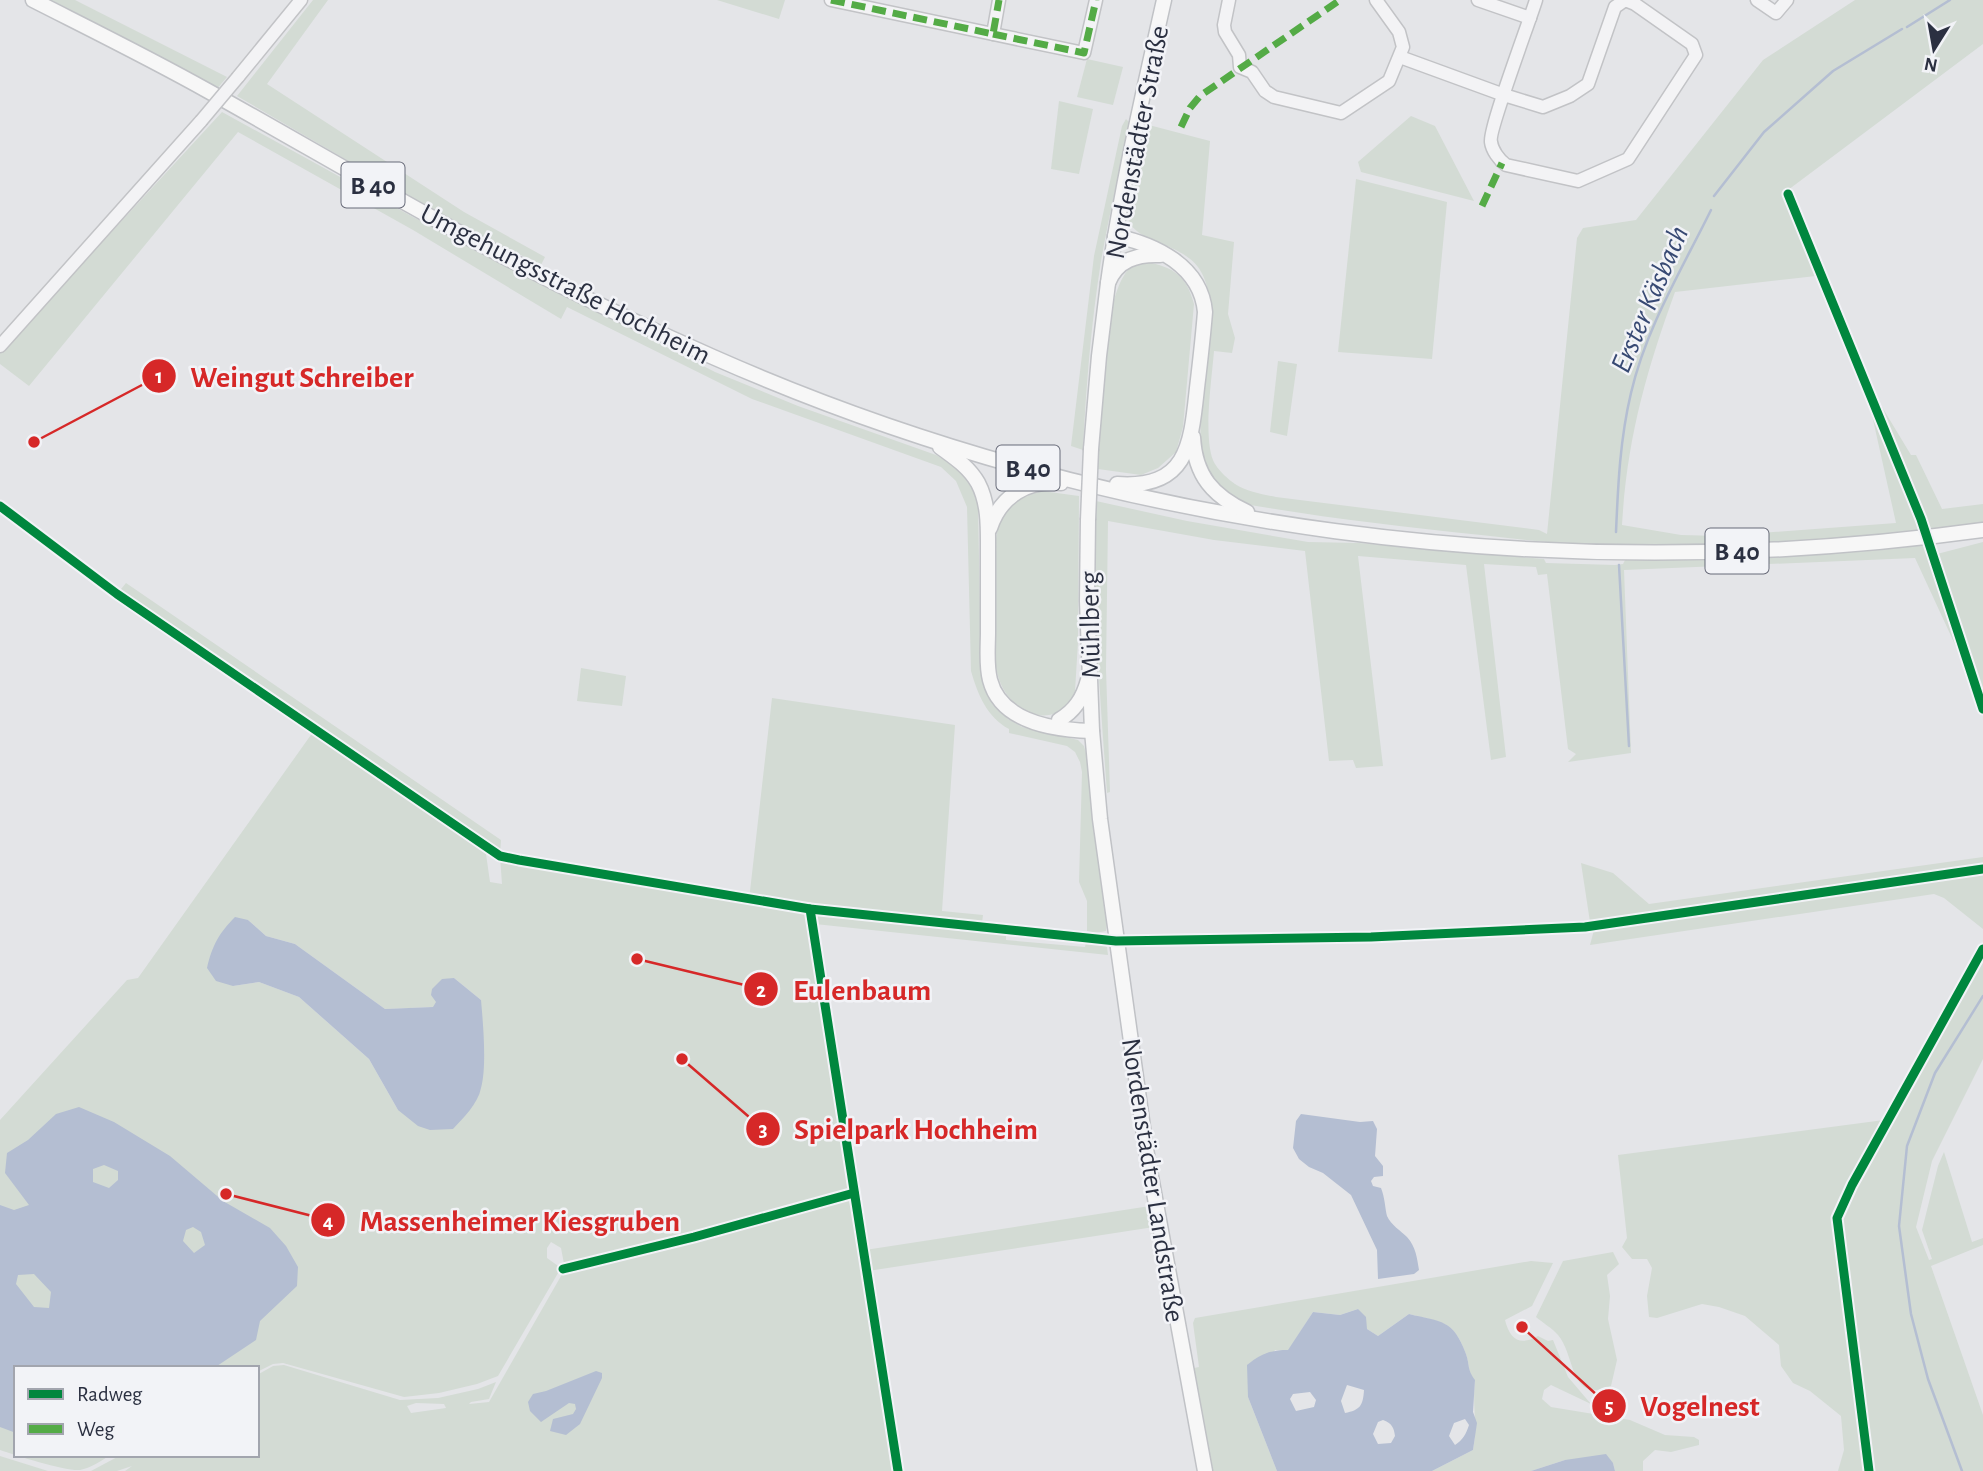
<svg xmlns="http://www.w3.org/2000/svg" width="1983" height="1471" viewBox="0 0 1983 1471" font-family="'Alegreya Sans',sans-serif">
<rect width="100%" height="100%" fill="#e4e5e8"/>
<g fill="#d3dbd4" fill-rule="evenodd">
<path d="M47,0H75L227,77L216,90Z"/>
<path d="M313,0H328L267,84L464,212L545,257L541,265L453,222L237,96Z"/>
<path d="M717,0H785L779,19Z"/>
<path d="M1855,0H1983V44L1788,190L1783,191L1816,276L1675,292C1646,372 1627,439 1622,525L1681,535L1720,536L1896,523L1868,397L1919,531C1818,540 1715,549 1613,546C1569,545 1525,540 1481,535C1403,527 1327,518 1250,505C1232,500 1212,487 1205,469C1193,437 1208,349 1211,312C1207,267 1196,257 1155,241C1144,236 1137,233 1129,223L1145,124L1210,141L1202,235L1234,242L1228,314L1235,338L1232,353L1214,351C1212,378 1202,443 1215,464C1220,472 1228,479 1235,484C1247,492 1262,494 1276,497L1539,530L1547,534L1577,238L1583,228L1636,220L1763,60Z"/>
<path d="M1087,59L1123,67L1113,105L1077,97Z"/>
<path d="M1059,101L1093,109L1079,174L1051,169Z"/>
<path d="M222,112L413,217L715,372L798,406L936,455C961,469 970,478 978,505L981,662L987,692L993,705L1008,719L1022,727L1078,740L1084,746L1088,760L1107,919L1106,931L1096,933L1087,931V901L1079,882L1082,772L1080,762L1075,752L1067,746L1009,733V729C987,717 978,695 971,671L967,507L956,481L941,467L752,399L567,307L561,319L413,230L238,132L29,386L0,364V353Z"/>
<path d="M1411,116L1435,126L1474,201L1361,172L1358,162Z"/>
<path d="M1126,119L1130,123C1120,169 1109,215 1101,261C1091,324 1086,387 1083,450L1071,446L1094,256L1122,126Z"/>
<path d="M1356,179L1447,202L1432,359L1338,352Z"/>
<path d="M1147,262C1174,267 1187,277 1194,304L1183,427L1176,452L1158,468L1141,475L1098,469C1099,426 1101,300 1128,270C1133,264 1139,263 1147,262Z"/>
<path d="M1278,361L1297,364L1287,436L1270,432Z"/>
<path d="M1877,404L1882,407L1911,455H1916L1942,509L1983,504V522L1931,529Z"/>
<path d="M1042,491L1079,496L1078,642L1075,691L1072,705C1057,714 1043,720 1027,711C984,690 995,635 995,596C996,573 991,542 1001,521C1009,503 1023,496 1042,491Z"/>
<path d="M1096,501L1187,521L1308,542L1359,543L1544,559L1546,563L1615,565L1623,564L1625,560L1758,557L1924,544L1970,677L1915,558L1624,570L1631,753L1568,762L1576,754L1568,749L1547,574L1538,575L1536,567L1484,564L1506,757L1491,760L1466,565L1358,556L1383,766L1356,768L1353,760L1329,761L1305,551L1214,540L1108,521L1106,669L1110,792L1107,793C1100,695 1092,598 1096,501Z"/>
<path d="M1983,542V698L1937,554Z"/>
<path d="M126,583L501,840L500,856L749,900L772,698L955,725L942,911L983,915L982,923L811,905L810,915L896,1471H125L132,1466L117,1471H91L121,1455H257V1375L273,1366L284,1365L400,1400L438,1398L478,1389L496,1382L489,1399L471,1402L469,1404L489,1402L565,1269L561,1248L551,1242L547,1248V1258L561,1268L498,1376L477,1384L439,1393L404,1397L283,1363L273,1364L257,1372V1368H16V1455H110C102,1461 90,1468 80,1470C64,1471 18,1456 0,1450V1120L127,980L138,978L313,732L486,854L490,882L502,884L500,856L491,848L117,594ZM248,920L266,936L295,944L385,1009L434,1007L454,978L481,1000L398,1110L369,1059L299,997L259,982L233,986ZM416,1403L444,1404L446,1408L411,1413L407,1406Z"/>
<path d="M581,668L626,676L622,706L577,701Z"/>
<path d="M1983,857V866L1592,923L1590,922L1581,863L1613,873L1649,904Z"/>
<path d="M1983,872V929L1944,898L1934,894L1590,945L1594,930Z"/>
<path d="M822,915L1006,933V940L1085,947L1086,942L1102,944L1107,947L1108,955L815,924V917Z"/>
<path d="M1983,962V1059L1932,1161L1916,1227L1929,1260L1932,1259L1922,1230L1938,1166L1944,1152L1972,1242L1983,1238V1245L1931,1266L1983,1415V1471H1871L1840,1222L1842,1212Z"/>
<path d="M1884,1120L1835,1210V1220L1866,1471H1838L1844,1450L1841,1416L1810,1391L1793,1383L1781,1366L1779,1345L1745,1316L1719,1307L1702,1304L1657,1318L1649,1317L1647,1296L1652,1268L1647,1259H1632L1622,1247L1627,1238L1618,1155Z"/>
<path d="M1150,1206L1154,1227L868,1271L865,1250Z"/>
<path d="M1613,1252L1619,1264L1607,1275L1610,1296L1608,1319L1617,1360L1611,1386C1569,1404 1576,1356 1558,1335C1552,1328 1543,1323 1536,1317L1563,1261Z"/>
<path d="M1531,1261L1553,1263L1532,1306L1505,1320C1510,1340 1520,1346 1538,1336L1548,1341L1553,1340L1568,1377L1591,1404L1551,1385L1544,1390L1542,1399L1551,1407L1630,1420L1665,1435L1694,1437L1699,1440V1445L1671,1452L1655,1450L1643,1461V1471H1615L1613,1463L1565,1460L1531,1471H1432L1473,1450C1478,1424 1472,1407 1475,1381C1467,1370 1470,1366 1466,1354C1453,1319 1442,1323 1409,1314L1378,1336L1367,1329L1358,1309L1340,1315L1313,1312L1288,1351L1275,1350L1248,1397L1277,1471H1213L1194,1368L1199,1367L1193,1323L1195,1318Z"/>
<path d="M0,1456L48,1471H0Z"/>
</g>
<g fill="#b4bed2" fill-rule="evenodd">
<path d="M235,917L248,920L266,936L295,944L385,1009L433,1007L436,1002L431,995L432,989L442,979L454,978L481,1000C483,1023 487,1066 481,1088C478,1104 463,1118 453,1129L430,1130L418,1126L398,1110L369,1059L299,997L259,982L233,986L216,981L207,968C212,946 219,933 235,917Z"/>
<path d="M79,1107L114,1122L170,1156L223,1201L270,1228L286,1246L298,1267L297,1286L260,1321L256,1340L214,1368H16V1433L0,1427V1205L14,1210L29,1205L5,1173L7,1153L28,1140L56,1114ZM104,1165L118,1171V1180L109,1188L93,1182V1169ZM193,1227L201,1232L205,1245L194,1253L183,1241L186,1230ZM34,1274L51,1292L49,1308L34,1307L16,1284L18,1275Z"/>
<path d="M1301,1114L1360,1122L1373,1121L1377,1129L1375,1156L1383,1166V1176L1374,1177L1371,1181L1373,1186L1381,1188C1385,1198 1385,1208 1387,1216C1391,1225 1401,1231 1407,1237C1416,1247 1417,1258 1419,1270L1414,1274L1378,1279L1377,1250L1351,1195L1323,1173L1309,1167L1299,1159L1293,1148L1296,1121Z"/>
<path d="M1358,1309L1366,1317L1367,1329L1378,1336L1409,1314C1442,1322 1453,1319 1466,1354C1470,1366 1467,1369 1475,1380L1473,1412L1477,1423L1473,1450L1432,1471H1277L1248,1397L1247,1365C1261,1354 1270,1350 1288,1350L1313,1312L1340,1315ZM1347,1385L1364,1390C1363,1406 1360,1410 1345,1413L1341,1401ZM1310,1392L1316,1400L1314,1407L1296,1411L1290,1399L1293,1394ZM1465,1419L1469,1425C1466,1434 1463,1440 1455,1445L1449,1436L1454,1423ZM1383,1420C1392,1423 1394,1428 1395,1436L1391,1443L1378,1444L1373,1434L1378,1422Z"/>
<path d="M596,1371L602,1373V1378L580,1424L566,1435L550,1431L553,1419L573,1414L576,1409L575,1404L569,1403L541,1422L530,1411L528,1402L533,1394L546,1391Z"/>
<path d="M1606,1454L1613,1463L1615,1471H1531L1565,1460Z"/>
</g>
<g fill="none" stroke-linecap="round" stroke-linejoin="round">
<g stroke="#b4bed2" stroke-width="2.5">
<path d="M1907,27L1950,0"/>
<path d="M1714,196L1764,132L1833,71L1902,29"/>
<path d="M1616,532C1618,485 1620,439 1631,393C1646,328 1682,269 1711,210"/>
<path d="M1619,565L1629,746"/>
<path d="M1962,1471L1928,1379L1911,1314L1899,1226L1907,1146L1935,1073L1983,996"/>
</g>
<g stroke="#c2c3c6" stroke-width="15">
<g id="minor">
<path d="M831,0L993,34L999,0"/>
<path d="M1229,0L1224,25L1225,32L1239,55L1240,67L1252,72L1265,91L1274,97L1341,113L1389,81L1403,47L1399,32L1376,0"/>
<path d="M1478,0L1530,18"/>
<path d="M1757,0L1776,13L1787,0"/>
<path d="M993,34L1084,53L1096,0"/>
<path d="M1400,57L1504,95L1543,107L1570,96L1588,84L1615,7L1625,0L1635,4L1692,44L1696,55L1628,159L1578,181L1506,165C1499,160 1492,150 1491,142C1488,131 1530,20 1536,0"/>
<path d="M238,77L301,0"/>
<path d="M0,346L201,121"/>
</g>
</g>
<g stroke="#c0c2c6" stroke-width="17">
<g id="major">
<path d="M33,0C92,30 151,59 208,91C296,140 382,191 471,239C550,282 631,321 713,357C1109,532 1555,589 1983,530"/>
<path d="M1115,236C1155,244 1201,266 1205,312C1203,337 1200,363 1197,388C1191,444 1188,489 1117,484"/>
<path d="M1108,283C1121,188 1143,94 1164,0"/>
<path d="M1193,437C1195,476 1213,496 1247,512"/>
<path d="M940,447C955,458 969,467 978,483C989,504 988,528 988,551C988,578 988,605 988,632C988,647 986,665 990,680C1001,723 1054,730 1092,731"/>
<path d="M1091,449L1099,356L1108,283C1117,260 1137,254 1160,255"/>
<path d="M1088,520L1087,601L1092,731L1100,819L1146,1149L1205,1471"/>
<path d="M990,528C1001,495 1028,480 1061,483"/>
<path d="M1059,720C1075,711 1083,698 1088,680"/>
</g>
</g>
<use href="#minor" stroke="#f3f3f5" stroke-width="12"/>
<use href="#major" stroke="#f7f7f7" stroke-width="14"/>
<g stroke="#c2c3c6" stroke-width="15" stroke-linecap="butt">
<path id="minor-bridge" d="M201,121L238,77"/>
</g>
<g stroke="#c0c2c6" stroke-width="17" stroke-linecap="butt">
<path id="major-bridge" d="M1088,520L1091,449"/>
</g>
<use href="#minor-bridge" stroke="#f3f3f5" stroke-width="12"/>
<use href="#major-bridge" stroke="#f7f7f7" stroke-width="14"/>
<g stroke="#54ab46" stroke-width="7" stroke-dasharray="14 7" stroke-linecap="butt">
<path d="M831,0L993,34L999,0"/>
<path d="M993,34L1084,53L1096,0"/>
<path d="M1181,127L1190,108L1200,96L1340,0"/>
<path d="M1482,206L1502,163"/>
</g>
<g stroke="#f2f3f7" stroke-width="13">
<g id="cycleway">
<path d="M1788,194L1921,519L1983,709"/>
<path d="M0,506L117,594L500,856L519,860L810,909L1116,941L1371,937L1585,927L1983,869"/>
<path d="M810,909L898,1471"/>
<path d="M563,1269L694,1237L854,1193"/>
<path d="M1869,1471L1837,1218L1852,1185L1983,949"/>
</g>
</g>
<use href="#cycleway" stroke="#00873e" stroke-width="9"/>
</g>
<g text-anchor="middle" stroke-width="5" stroke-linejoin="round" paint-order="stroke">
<g fill="#f2f3f7" stroke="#676a78" stroke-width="2">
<rect x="341.5" y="162.5" width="63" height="45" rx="5"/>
<rect x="996.5" y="445.5" width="63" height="45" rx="5"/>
<rect x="1705.5" y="528.5" width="63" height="45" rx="5"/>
</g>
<g font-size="26" font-weight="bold" fill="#2b3041">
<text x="373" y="194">B 40</text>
<text x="1028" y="477">B 40</text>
<text x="1737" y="560">B 40</text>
</g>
<g font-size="28" fill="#2b3041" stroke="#f2f3f7">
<text transform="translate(1136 142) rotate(-79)" y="10">Nordenstädter Straße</text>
<text transform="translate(566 283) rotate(27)" y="10">Umgehungsstraße Hochheim</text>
<text transform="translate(1089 625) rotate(-91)" y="10">Mühlberg</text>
<text transform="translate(1154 1180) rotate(81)" y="10">Nordenstädter Landstraße</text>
</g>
<g font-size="30" font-style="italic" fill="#374973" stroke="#f2f3f7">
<text transform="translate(1649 299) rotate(-67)" y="10">Erster Käsbach</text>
</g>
</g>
<path fill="none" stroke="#d62828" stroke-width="2.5" d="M34 442L159 376M637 959L761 989M682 1059L763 1129M226 1194L328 1220M1522 1327L1609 1406"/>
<g fill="#d62828" stroke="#f2f3f7" stroke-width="2.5">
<circle cx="34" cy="442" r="7"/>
<circle cx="637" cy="959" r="7"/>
<circle cx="682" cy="1059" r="7"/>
<circle cx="226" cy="1194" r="7"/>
<circle cx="1522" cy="1327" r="7"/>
<circle cx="159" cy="376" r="18"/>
<circle cx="761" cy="989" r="18"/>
<circle cx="763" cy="1129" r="18"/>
<circle cx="328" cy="1220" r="18"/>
<circle cx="1609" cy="1406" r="18"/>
</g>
<g font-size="21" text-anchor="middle" font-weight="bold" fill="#fff">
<text x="159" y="383">1</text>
<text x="761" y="997">2</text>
<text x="763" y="1136">3</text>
<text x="328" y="1228">4</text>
<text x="1609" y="1413">5</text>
</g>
<g font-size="30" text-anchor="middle" font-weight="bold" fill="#d62828" stroke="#f2f3f7" stroke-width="5" stroke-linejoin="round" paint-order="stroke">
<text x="302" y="387">Weingut Schreiber</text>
<text x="862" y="1000">Eulenbaum</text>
<text x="916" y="1139">Spielpark Hochheim</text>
<text x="520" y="1231">Massenheimer Kiesgruben</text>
<text x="1700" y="1416">Vogelnest</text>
</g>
<rect x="14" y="1366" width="245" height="91" fill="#f2f3f7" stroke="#a2a5ae" stroke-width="2"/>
<rect x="28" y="1389" width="35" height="10" fill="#00873e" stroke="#a2a5ae" stroke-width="2"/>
<text x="77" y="1401" font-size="21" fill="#2b3041">Radweg</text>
<rect x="28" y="1424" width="35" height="10" fill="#54ab46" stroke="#a2a5ae" stroke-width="2"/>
<text x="77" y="1436" font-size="21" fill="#2b3041">Weg</text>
<g transform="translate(1934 49) rotate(191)" stroke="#f2f3f7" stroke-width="5" paint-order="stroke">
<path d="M0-5L12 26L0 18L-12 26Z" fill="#2b3041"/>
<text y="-10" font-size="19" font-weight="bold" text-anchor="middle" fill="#2b3041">N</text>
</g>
</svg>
